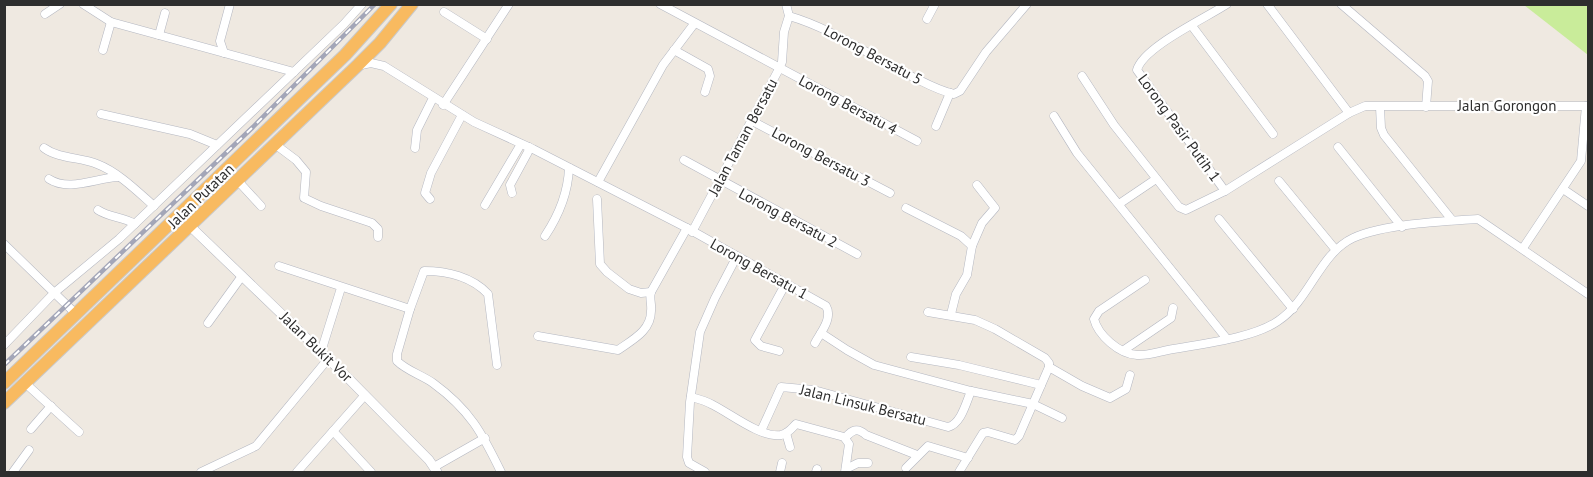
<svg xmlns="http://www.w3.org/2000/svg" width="1593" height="477" viewBox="0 0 1593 477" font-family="'PT Sans',sans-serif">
<rect width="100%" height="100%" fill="#efe9e1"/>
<path fill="#c9ec9a" d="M1524,5H1588V55Z"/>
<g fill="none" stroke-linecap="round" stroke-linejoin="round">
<g stroke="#b4b7c1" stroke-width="9">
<g id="minor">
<path d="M83,4L111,22L294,72"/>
<path d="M660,4L917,141"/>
<path d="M1267,4L1349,113"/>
<path d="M1341,4L1425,76L1428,81L1426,107"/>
<path d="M444,12L487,39"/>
<path d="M45,14L60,4"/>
<path d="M789,16C834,29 873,58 915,78C927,84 940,91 954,94L960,91L986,52L1027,4"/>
<path d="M927,19L935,4"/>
<path d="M1192,26L1273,134"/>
<path d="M159,35L165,13"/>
<path d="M103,50L111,22"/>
<path d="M674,50L708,69L710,76L705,92"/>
<path d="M224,53L220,41L230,4"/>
<path d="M361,65L371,63L384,66L474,122L533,149L687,228L826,306C833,318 821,332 815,343"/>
<path d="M1082,76L1114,125L1179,207L1186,210L1225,191L1349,113L1365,106H1588"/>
<path d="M443,105L509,4"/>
<path d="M1380,107L1381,128L1384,135L1452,220"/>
<path d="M101,114L190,134L217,145"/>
<path d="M1054,116L1077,153L1227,339"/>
<path d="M752,121L890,193"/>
<path d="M936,126L950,93"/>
<path d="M276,145L296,160L306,172L304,198L321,206L372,223L378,229V237"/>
<path d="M1338,147L1402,227"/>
<path d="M44,148C59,159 80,157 97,164C118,172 137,191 154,206"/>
<path d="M415,148L417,130L433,98"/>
<path d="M684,160L857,254"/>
<path d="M49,179C69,192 96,178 118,177"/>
<path d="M238,181L261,206"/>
<path d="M1279,181L1335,249"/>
<path d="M598,182L663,65L694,24"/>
<path d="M1563,189L1588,206"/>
<path d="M1225,191L1137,70C1143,47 1206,18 1227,4"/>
<path d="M512,193L510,185L528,152L529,147"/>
<path d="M430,199L425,193L431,173L462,115"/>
<path d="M597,199L600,264L607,272L629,289L641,293L651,292"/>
<path d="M1119,204L1156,179"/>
<path d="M485,205L521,144"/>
<path d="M906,208L961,236L972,246"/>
<path d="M98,210C110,218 122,216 135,224"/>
<path d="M1219,219L1293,309"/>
<path d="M692,232L779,69L782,62L784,32L789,16L786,4"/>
<path d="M545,236C559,215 568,194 569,168"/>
<path d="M4,244L75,313"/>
<path d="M1523,248L1581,161L1586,106"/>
<path d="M279,266L410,309L424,271C447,271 472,277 488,294L497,365"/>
<path d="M1145,280L1099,311L1094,319C1098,335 1119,354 1137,355C1147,356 1158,352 1168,350C1199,344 1252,339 1278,321C1310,300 1319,254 1353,238C1384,224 1443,221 1478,219L1588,294"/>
<path d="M410,309L397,354V361C407,371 422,375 433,383C470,410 482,433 501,472"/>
<path d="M928,312L975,320L995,329L1045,358L1049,363V367L1019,436L1015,440L988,432L983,433L959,472"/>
<path d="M951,314L956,294L967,275L972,246L982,223L995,208L977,185"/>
<path d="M208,323L242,276"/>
<path d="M821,333L847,350L874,365L971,391L1033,404L1062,418"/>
<path d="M538,336L618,350C632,340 651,331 651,311C652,304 649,299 651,292L687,228"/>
<path d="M4,345L54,293L119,239L344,24L362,4"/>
<path d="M1124,350L1171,318L1173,308"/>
<path d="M779,351L761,346L755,340L786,283"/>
<path d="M321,352L341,288"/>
<path d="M911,357L959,365L1041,385"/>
<path d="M1049,367L1082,386L1110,398L1126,389L1130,375"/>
<path d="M25,383L79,432"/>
<path d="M691,397C699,399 706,401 713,405C731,414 761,438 781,435C789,433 791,429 796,424L844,437L849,444L845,472"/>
<path d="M31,429L51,406"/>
<path d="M333,431L371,472"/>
<path d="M761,431L781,387L814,390L948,427C961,424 966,403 971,391"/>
<path d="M786,433L790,447"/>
<path d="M845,438C852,430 857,427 866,435L917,455"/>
<path d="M434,467L485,438"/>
<path d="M906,468L928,446L968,458"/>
<path d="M846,469L858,463H868"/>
<path d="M13,472L29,450"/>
<path d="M201,472L256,446L328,359"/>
<path d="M297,472L365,395"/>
<path d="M705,472L689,463L687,457L690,402L700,332L715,298L737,256"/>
<path d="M780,472L782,463"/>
<path d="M816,472L817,469"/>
</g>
</g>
<g stroke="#b4b7c1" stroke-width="10">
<path id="tertiary" d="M191,227L348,378L429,460L437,472"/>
</g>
<g stroke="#c9c9c9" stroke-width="14">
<g id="trunk">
<path d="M4,383L345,55L391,4"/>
<path d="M4,403L358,65L380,43L412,4"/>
</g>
</g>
<use href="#minor" stroke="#fff" stroke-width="8"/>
<use href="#tertiary" stroke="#fff" stroke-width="9"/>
<use href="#trunk" stroke="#f8ba60" stroke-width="12"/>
<g stroke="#a3a6b8" stroke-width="4.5">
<path id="rail" d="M4,365L253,127L375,4"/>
</g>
<use href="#rail" stroke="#fff" stroke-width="2" stroke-dasharray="7" stroke-linecap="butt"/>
</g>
<g text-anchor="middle" stroke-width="4.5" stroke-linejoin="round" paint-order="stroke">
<g font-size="15" fill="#2e2e2e" stroke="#fff">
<text transform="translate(873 55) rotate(28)" y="5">Lorong Bersatu 5</text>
<text transform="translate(848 105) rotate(28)" y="5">Lorong Bersatu 4</text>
<text x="1507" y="111">Jalan Gorongon</text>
<text transform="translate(1179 128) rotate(54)" y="5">Lorong Pasir Putih 1</text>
<text transform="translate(743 137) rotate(-62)" y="5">Jalan Taman Bersatu</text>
<text transform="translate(821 157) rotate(28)" y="5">Lorong Bersatu 3</text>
<text transform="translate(201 196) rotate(-44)" y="5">Jalan Putatan</text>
<text transform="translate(788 218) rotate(28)" y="5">Lorong Bersatu 2</text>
<text transform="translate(759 269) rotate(29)" y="5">Lorong Bersatu 1</text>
<text transform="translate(316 347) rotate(44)" y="5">Jalan Bukit Vor</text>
<text transform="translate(863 405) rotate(14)" y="5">Jalan Linsuk Bersatu</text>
</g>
</g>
<rect width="1593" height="477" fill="none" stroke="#2e2e2e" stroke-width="12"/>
</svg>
